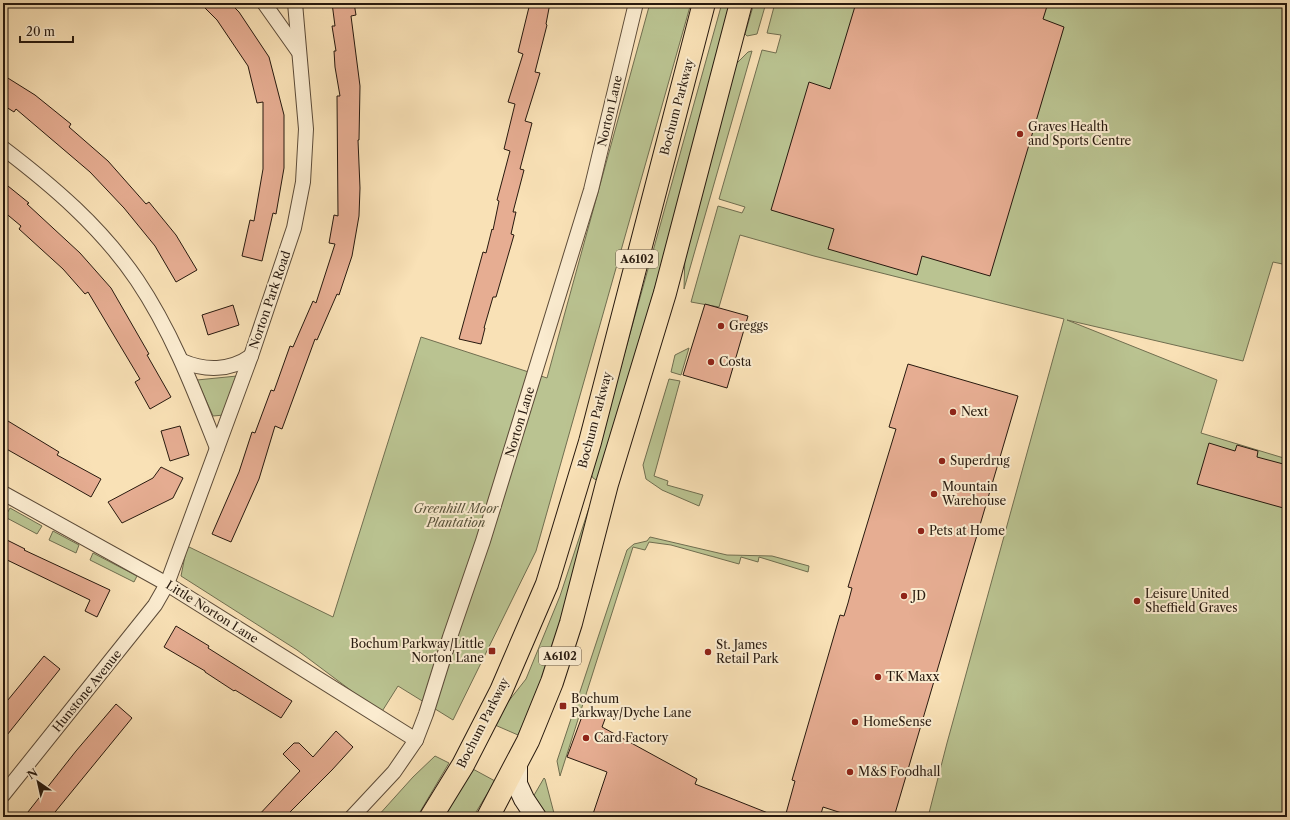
<svg xmlns="http://www.w3.org/2000/svg" width="1290" height="820" viewBox="0 0 1290 820" font-family="'Libre Caslon Text',serif">
<rect width="100%" height="100%" fill="#f9e1b6"/>
<filter id="stains"><feTurbulence type="fractalNoise" baseFrequency=".005" numOctaves="4"/><feColorMatrix values="0 0 0 0 .2 0 0 0 0 .09 0 0 0 0 .02 0 0 0 .5 -.17"/></filter>
<radialGradient id="worn" r=".72"><stop offset=".6" stop-color="#630" stop-opacity="0"/><stop offset="1" stop-color="#630" stop-opacity=".3"/></radialGradient>
<g fill="#bac391" stroke="#706e50">
<path d="M650,3H691L536,551L453,720L398,686L381,713L297,650L181,576L187,546L333,617L421,337L547,378Z"/>
<path d="M722,3H734L602,478L598,481L593,478L591,474Z"/>
<path d="M754,3H766L757,34L747,36L745,34Z"/>
<path d="M775,3H1287V265L1273,262L1243,361L1067,320L1217,380L1201,433L1287,459V817H928L947,743L1064,319L814,256L740,235L719,307L691,302L718,206L742,213L745,207L719,199L762,50L776,53L781,35L767,33Z"/>
<path d="M752,51L684,289L685,252L735,65L748,52Z"/>
<path d="M689,348L681,375L671,372L675,355Z"/>
<path d="M237,376L224,415L213,416L197,380Z"/>
<path d="M669,379L680,381L654,476L668,481L667,485L703,495L699,506L662,490L646,479L643,465Z"/>
<path d="M10,508L42,526L37,534L5,517Z"/>
<path d="M589,508L593,511L562,620L539,691L518,735L495,725L504,707L526,679L560,596Z"/>
<path d="M53,531L79,545L76,553L49,540Z"/>
<path d="M650,537L727,555L772,556L809,566L808,572L759,557L758,562L741,557L739,564L671,545L649,542L645,550L633,547L560,776L557,761L627,550L634,544L647,541Z"/>
<path d="M93,553L137,576L134,582L90,560Z"/>
<path d="M435,756L449,763L417,817H377L413,777Z"/>
<path d="M471,768L495,781L473,817H439Z"/>
<path d="M544,778L545,779L555,817H547L542,812L533,797Z"/>
</g>
<g fill="#e6ad92" stroke="#27190e">
<path d="M200,3H230L239,12L269,57L284,115V168L276,214L273,213L262,261L242,256L250,220L254,221L263,169V102L257,103L248,66L217,20Z"/>
<path d="M332,3H354L356,15L351,16L360,86L359,140H358L360,188L359,216L352,256L339,295L337,294L317,340L315,339L282,429L275,426L259,479L231,542L212,534L239,472L252,432L255,433L271,390L274,391L290,346L293,347L313,301L316,303L335,244L329,243L334,215L338,216L337,96H340L335,67L334,51H336L332,26H335Z"/>
<path d="M530,3H550L546,24L547,25L535,72L540,73L525,121L532,123L520,169L524,170L513,212H516L511,234L514,235L496,297H493L484,328H485L481,344L459,339L483,252L486,253L492,229L493,230L499,201L497,200L510,151L504,149L515,104L508,102L523,54L518,52Z"/>
<path d="M856,3H1048L1043,19L1064,27L990,276L922,256L917,275L828,249L834,229L771,210L809,82L830,89Z"/>
<path d="M3,75L35,95L71,124L69,127L108,161L146,204L149,202L176,235L197,270L176,282L155,246L124,208L90,172L16,109L14,112L3,105Z"/>
<path d="M3,182L29,203L27,204L80,253L111,288L149,354L147,355L171,397L150,409L135,382L140,379L88,292L85,294L63,269L19,229L21,226L3,211Z"/>
<path d="M705,304L748,316L727,388L683,375Z"/>
<path d="M233,305L239,325L208,335L202,315Z"/>
<path d="M908,364L1018,396L894,817H854L823,807L820,817H785L795,781L792,780L840,615L844,616L848,603L852,588L848,587L896,429L889,427Z"/>
<path d="M3,418L59,452L57,455L101,479L91,497L3,447Z"/>
<path d="M180,426L189,455L170,461L161,431Z"/>
<path d="M1209,443L1235,451L1237,445L1258,451L1257,457L1287,465V509L1197,484Z"/>
<path d="M161,467L183,478L173,498L122,523L108,502L153,478Z"/>
<path d="M3,538L25,549L24,550L110,590L97,617L85,611L90,600L3,558Z"/>
<path d="M176,626L209,646L208,648L292,701L281,718L235,690L234,691L205,672V671L164,647Z"/>
<path d="M44,656L60,669L3,740V706Z"/>
<path d="M116,704L132,718L51,817H24L76,751Z"/>
<path d="M584,711L605,719L602,727L697,779L695,784L778,817H592L607,772L567,757Z"/>
<path d="M336,731L353,747L332,770L285,817H257L300,771L283,754L294,743H299L313,757Z"/>
</g>
<g fill="none" stroke-linecap="round" stroke-linejoin="round">
<g stroke="#5c4b38" stroke-width="16">
<g id="street">
<path d="M264,3L298,51"/>
<path d="M3,148C53,186 101,227 137,280C172,332 194,390 217,448"/>
<path d="M182,361C205,371 230,371 251,356"/>
<path d="M3,493L167,584L416,740"/>
<path d="M3,795L155,605L167,584L251,356L294,228L303,182L306,129L295,3"/>
<path d="M352,817L394,772L416,740L426,714L450,637L483,541L591,190L636,3"/>
</g>
</g>
<g stroke="#27190e" stroke-width="22">
<path id="secondary" d="M517,765V784L524,799L536,817"/>
</g>
<g stroke="#27190e" stroke-width="24">
<g id="highway">
<path d="M431,817L463,765L501,691L547,584L590,442L704,3"/>
<path d="M488,817L528,741L552,682L571,623L607,484L665,293L741,3"/>
</g>
</g>
<use href="#street" stroke="#fbecd0" stroke-width="14"/>
<use href="#secondary" stroke="#fbecd0" stroke-width="20"/>
<use href="#highway" stroke="#f9e1b6" stroke-width="22"/>
</g>
<g fill="#8f2418" stroke="#fbecd0" stroke-width="1.5">
<circle cx="1020" cy="134" r="4"/>
<circle cx="721" cy="326" r="4"/>
<circle cx="711" cy="362" r="4"/>
<circle cx="953" cy="412" r="4"/>
<circle cx="942" cy="461" r="4"/>
<circle cx="934" cy="494" r="4"/>
<circle cx="921" cy="531" r="4"/>
<circle cx="904" cy="596" r="4"/>
<circle cx="1137" cy="601" r="4"/>
<rect x="488" y="647" width="8" height="8" rx="2"/>
<circle cx="708" cy="652" r="4"/>
<circle cx="878" cy="677" r="4"/>
<rect x="559" y="702" width="8" height="8" rx="2"/>
<circle cx="855" cy="722" r="4"/>
<circle cx="586" cy="738" r="4"/>
<circle cx="850" cy="772" r="4"/>
</g>
<g text-anchor="middle" stroke-width="4" stroke-linejoin="round" paint-order="stroke">
<g fill="#fbecd0" stroke="#675848" stroke-width="1">
<rect x="616" y="250" width="42" height="18" rx="3"/>
<rect x="539" y="647" width="42" height="18" rx="3"/>
</g>
<g font-size="11" font-weight="bold" fill="#27190e">
<text x="637" y="263">A6102</text>
<text x="560" y="660">A6102</text>
</g>
<g font-size="12" fill="#27190e" stroke="#fbecd0">
<text transform="translate(677 107) rotate(-75)" y="4">Bochum Parkway</text>
<text transform="translate(610 111) rotate(-77)" y="4">Norton Lane</text>
<text transform="translate(270 300) rotate(-71)" y="4">Norton Park Road</text>
<text transform="translate(595 420) rotate(-75)" y="4">Bochum Parkway</text>
<text transform="translate(520 422) rotate(-73)" y="4">Norton Lane</text>
<text transform="translate(212 612) rotate(32)" y="4">Little Norton Lane</text>
<text transform="translate(87 691) rotate(-51)" y="4">Hunstone Avenue</text>
<text transform="translate(483 723) rotate(-63)" y="4">Bochum Parkway</text>
</g>
<g font-size="12" fill="#27190e" stroke="#fbecd0" text-anchor="start">
<text x="1028" y="131">Graves Health<tspan x="1028" dy="14">and Sports Centre</tspan></text>
<text x="729" y="330">Greggs</text>
<text x="719" y="366">Costa</text>
<text x="961" y="416">Next</text>
<text x="950" y="465">Superdrug</text>
<text x="942" y="491">Mountain<tspan x="942" dy="14">Warehouse</tspan></text>
<text x="929" y="535">Pets at Home</text>
<text x="1145" y="598">Leisure United<tspan x="1145" dy="14">Sheffield Graves</tspan></text>
<text x="912" y="600">JD</text>
<text x="484" y="648" text-anchor="end">Bochum Parkway/Little<tspan x="484" dy="14">Norton Lane</tspan></text>
<text x="716" y="649">St. James<tspan x="716" dy="14">Retail Park</tspan></text>
<text x="886" y="681">TK Maxx</text>
<text x="571" y="703">Bochum<tspan x="571" dy="14">Parkway/Dyche Lane</tspan></text>
<text x="863" y="726">HomeSense</text>
<text x="594" y="742">Card Factory</text>
<text x="858" y="776">M&amp;S Foodhall</text>
</g>
<g font-size="12" font-style="italic" fill="#5a543c" stroke="#fbecd0">
<text x="456" y="513">Greenhill Moor<tspan x="456" dy="14">Plantation</tspan></text>
</g>
</g>
<rect width="1290" height="820" fill="none" stroke="#f9e1b6" stroke-width="16"/>
<rect x="4" y="4" width="1282" height="812" fill="none" stroke="#27190e" stroke-width="2"/>
<rect x="8" y="8" width="1274" height="804" fill="none" stroke="#27190e"/>
<g transform="translate(38 782) rotate(326)" stroke="#fbecd0" stroke-width="3" paint-order="stroke">
<path d="M0-3L7 15L0 10L-7 15Z" fill="#27190e"/>
<text y="-6" font-size="11" font-weight="bold" text-anchor="middle" fill="#27190e">N</text>
</g>
<path d="M20 36v6h53v-6" fill="none" stroke="#27190e" stroke-width="2"/>
<text x="26" y="36" font-size="12" fill="#27190e" stroke="#fbecd0" stroke-width="3" paint-order="stroke">20 m</text>
<rect width="100%" height="100%" filter="url(#stains)"/>
<rect width="100%" height="100%" fill="url(#worn)"/>
</svg>
